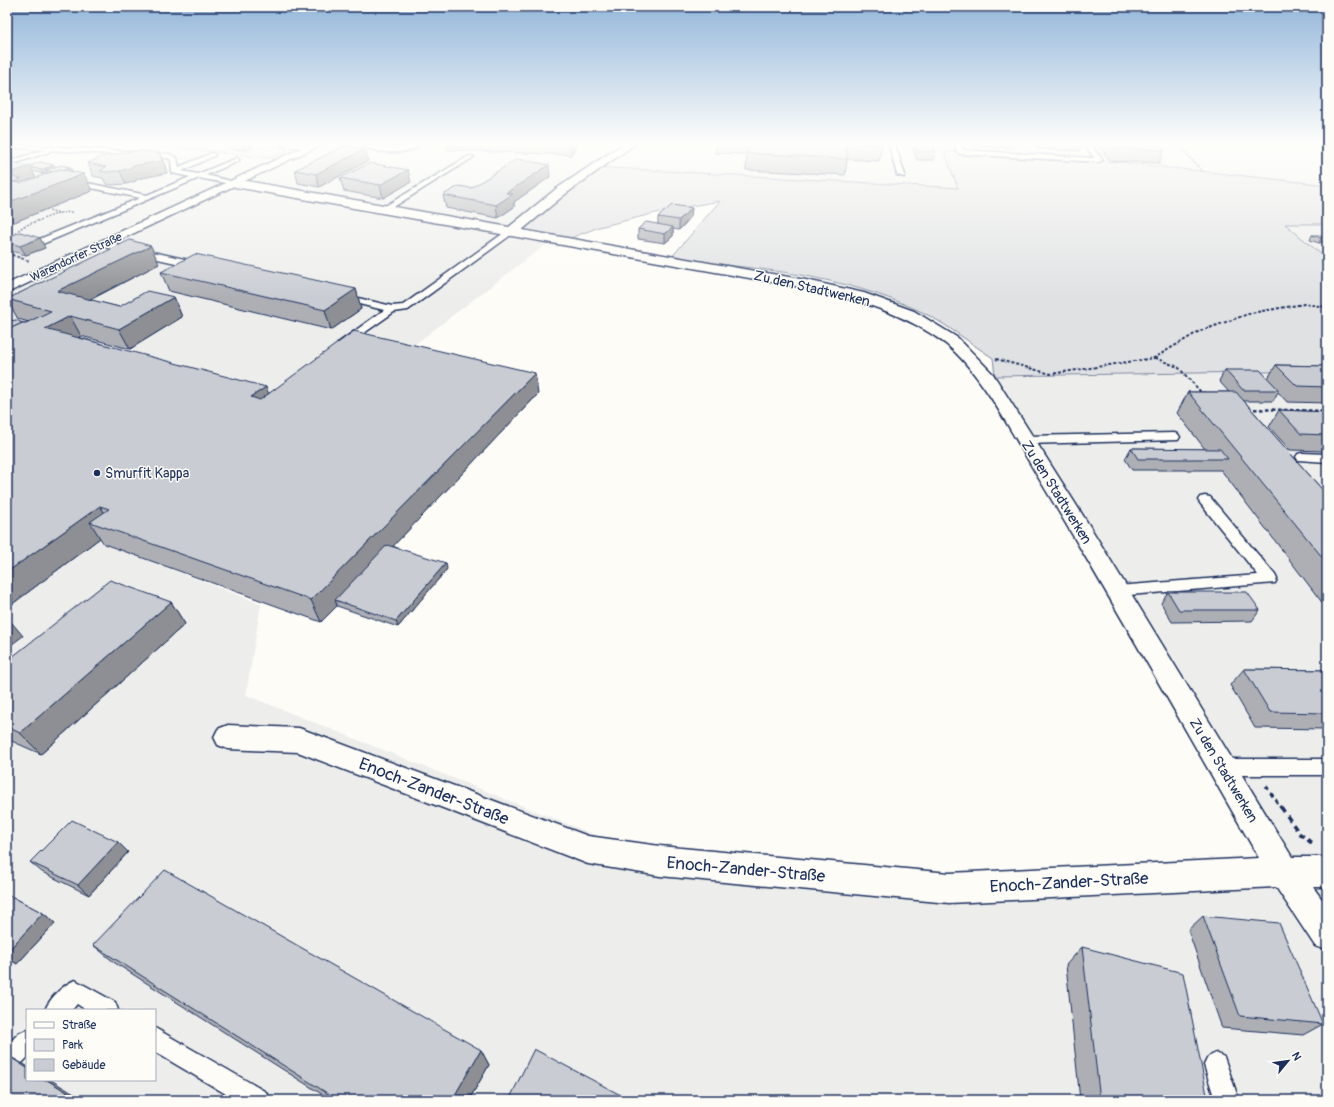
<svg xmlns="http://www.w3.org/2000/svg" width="1334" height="1107" viewBox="0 0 1334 1107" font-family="Pangolin,sans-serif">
<rect width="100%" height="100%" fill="#fdfcf7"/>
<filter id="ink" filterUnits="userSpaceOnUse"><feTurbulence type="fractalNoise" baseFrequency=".025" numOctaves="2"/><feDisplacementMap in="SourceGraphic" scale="8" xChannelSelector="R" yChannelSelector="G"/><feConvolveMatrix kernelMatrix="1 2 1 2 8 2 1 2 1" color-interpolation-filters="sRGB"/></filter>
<g filter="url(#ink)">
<g fill="#edeeec" fill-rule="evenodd">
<path d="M7,144H328L334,148L341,144H1327V185L1099,160L944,151L959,188L595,167L553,239L137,556L261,604L246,695L660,861L949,888L1284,872L995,376L1327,371V1100H7ZM27,1010H155V1080H27Z"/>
<path d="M1284,223L1327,224V259Z"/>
</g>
<g fill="#e0e1e3" stroke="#7e88a0">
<path d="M97,144H185L180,147L201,148L208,144H212L203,150L223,152L235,145L229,144H242L232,149L250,151L266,145L282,147L288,150L271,158L164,147Z"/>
<path d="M944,151L1099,160L1327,185V224H1285L1327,259V371L995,376L993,358C971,344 948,325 924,313C845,275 756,267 669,260L720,201L668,210L599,227L563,241L511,232L595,167L958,188Z"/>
</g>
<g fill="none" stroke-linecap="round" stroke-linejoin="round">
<g stroke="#1b2f5e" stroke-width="3">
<g id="lane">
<path d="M7,144L169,154L177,158L179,167L212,153L215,155L214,156L182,171L198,174L237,158L239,159V161L206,175L239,183L235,185L199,178L40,245L37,244V240L140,198L67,183V179L147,195L190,177L172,173L171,160L168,158L50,150L49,152L7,166V162L44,150L7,147Z"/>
<path d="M281,144H302L315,147L312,149L284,146Z"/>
<path d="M362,144L392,148L422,144C411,155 373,155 362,144Z"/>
<path d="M889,144H895L905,175L904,177L897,175Z"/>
<path d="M954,144H960L963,150L1094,158L1084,144H1090L1103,160L1099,162L960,154L957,152Z"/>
<path d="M469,156L474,157L387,211L380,209Z"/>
<path d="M508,230H511L515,232L408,310L394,312L347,345L343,346L338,343L384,310L338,299V295L341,294L392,306L403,305Z"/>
<path d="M103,241L198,262L202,265L198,268L100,246L99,244Z"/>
<path d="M1174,433L1178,434L1180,437L1178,440L1025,444L1019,440L1025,436Z"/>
<path d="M1302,453L1327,454V462L1298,460L1296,457L1298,454Z"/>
<path d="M1205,496L1210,497L1275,575L1277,579L1275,583L1117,596L1112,595L1110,591L1112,587L1117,586L1258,575L1200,503L1198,500L1200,497Z"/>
<path d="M1222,759H1327V775H1222L1216,773L1213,767L1216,761Z"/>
<path d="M75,980L115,1002L118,1010H86L77,1004L72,1010H45C50,998 63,985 75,980Z"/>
<path d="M155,1028L266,1092L270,1100H236L155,1052Z"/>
<path d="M27,1030V1058L15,1070L7,1074V1045L19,1033Z"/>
<path d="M1216,1053L1224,1057L1239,1100H1215L1204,1065L1208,1057Z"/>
</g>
</g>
<g stroke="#1b2f5e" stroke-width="3">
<path id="street" d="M623,144H635L564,195L522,230L806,280L864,293L914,311L958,338L993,374L1089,525L1292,857H1327V887H1313L1327,906V950L1315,946L1276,887L949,903L660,876L588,864L298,752L228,749L218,745L214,737L218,729L228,725L299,728L588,836L660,846L949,873L1259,858C1186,731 1114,603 1038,477C1014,437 982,373 946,344C904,312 856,300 806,288L235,187L229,183L235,179L509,227L556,189Z"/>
</g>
<g stroke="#1b2f5e" stroke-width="3">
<path id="secondary" d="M310,144H323L7,293V284Z"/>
</g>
<g stroke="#1b2f5e" stroke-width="1.5" stroke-dasharray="2 1.5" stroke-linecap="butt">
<path d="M1178,144L1202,171"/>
<path d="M334,147L350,145"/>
<path d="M46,209L59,213L72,212"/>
<path d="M7,239L24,226L59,213"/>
<path d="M7,253L9,254"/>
</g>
<g stroke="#1b2f5e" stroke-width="2" stroke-dasharray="3 2" stroke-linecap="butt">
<path d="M7,253L29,261"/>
<path d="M1155,358L1178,367L1200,391L1205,393"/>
<path d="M996,359L1051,374L1154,358L1198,332L1251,313L1304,304L1327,307"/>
</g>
<path stroke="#1b2f5e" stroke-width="2.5" stroke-dasharray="3.5 2.5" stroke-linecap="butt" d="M1248,409L1327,411"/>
<path stroke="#1b2f5e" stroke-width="3" stroke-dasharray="4.5 3.5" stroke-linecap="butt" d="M1266,786L1281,808"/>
<path stroke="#1b2f5e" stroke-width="3.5" stroke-dasharray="6 4.5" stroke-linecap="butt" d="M1281,807L1299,833L1314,845"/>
<use href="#lane" fill="#fdfcf7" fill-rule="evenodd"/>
<use href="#street" fill="#fdfcf7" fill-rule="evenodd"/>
<use href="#secondary" fill="#fdfcf7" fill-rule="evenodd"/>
</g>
<g fill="#adafb5" stroke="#1b2f5e" fill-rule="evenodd">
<path d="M7,144H31L28,145Z"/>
<path d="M230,144L253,147L245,150L232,149Z"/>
<path d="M449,144H577L571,155L448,150L447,146Z"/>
<path d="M716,144H881L882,145L879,161L847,159L845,175L746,170L747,154L715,153Z"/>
<path d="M911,144H933L936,152L934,160H917Z"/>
<path d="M971,144H1015L1014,148L972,146Z"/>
<path d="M1035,144H1081L1079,151L1037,149Z"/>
<path d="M1097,144H1158L1164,150L1159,163L1110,161Z"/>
<path d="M365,149L368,161L319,187L298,183L295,170Z"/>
<path d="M160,154L165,166L167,173L137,179L136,181L126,184L113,185L106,184L103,178L93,176L88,163Z"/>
<path d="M29,166L70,167L72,171L92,191L7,225ZM32,171L43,174L47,173H48L36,178Z"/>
<path d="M550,177L514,202V207L498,218L446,208L443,195L471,188Z"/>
<path d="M340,178L411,182L383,198L344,191Z"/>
<path d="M658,217H691L679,230L673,229V236L665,243L638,239V229L658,224Z"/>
<path d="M1312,235L1324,238L1322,242L1319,243L1310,240Z"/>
<path d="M7,238H40L45,248L26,255L7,250Z"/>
<path d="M159,264L90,300L119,307L174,297L182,317L130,349L81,336L78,337L268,393L538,394L393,546L447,569L398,627L337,606L321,622L104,544L100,538L7,608V321L26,323L29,322L18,319L7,300V299Z"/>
<path d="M161,272L356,289L361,309L331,330L169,291Z"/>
<path d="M1276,365L1327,366V403L1287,402L1278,392L1273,401H1244L1327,495V609L1221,470H1132L1125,459L1131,448L1205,449L1177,413L1188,392H1229L1219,381L1225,370L1268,378Z"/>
<path d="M1279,410L1327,412V451L1290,450L1269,427Z"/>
<path d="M1168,592L1260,610L1252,621L1172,622L1161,603Z"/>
<path d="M171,602L185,624L41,754L7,739V661Z"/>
<path d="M1244,669L1327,670V729L1255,728L1230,685Z"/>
<path d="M128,852L89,895L42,872L30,862Z"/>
<path d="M7,894L43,913L55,923L17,964L7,958Z"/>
<path d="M1203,916L1323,1024L1303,1035L1222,1028L1188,930Z"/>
<path d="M93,945L481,1050L489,1065L469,1100H331L115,963Z"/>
<path d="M1082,947L1208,1100H1080L1066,965Z"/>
</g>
<g fill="#8d8f94" stroke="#1b2f5e">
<path d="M249,144H252L253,147L245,150L243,146Z"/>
<path d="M570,144H577L571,155Z"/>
<path d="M365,149L368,161L319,187L316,174Z"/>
<path d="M9,150L12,154L8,158H7V153Z"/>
<path d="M160,154L165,166L167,173L137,179L136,181L126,184L120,171Z"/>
<path d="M54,165L57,170H46L47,173L43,174L41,170Z"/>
<path d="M549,165L550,177L514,202V207L498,218L496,205L506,193Z"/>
<path d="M30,166L38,183L84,174L92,191L7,225V174Z"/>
<path d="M70,167L72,171L55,172Z"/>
<path d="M408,170L411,182L383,198L380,185Z"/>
<path d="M692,208L691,217L679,230V220Z"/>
<path d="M673,227V236L665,243V234Z"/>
<path d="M40,238L45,248L26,255L20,246Z"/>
<path d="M1321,238H1324L1322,242L1319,243Z"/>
<path d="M151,246L159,264L67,311L57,291Z"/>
<path d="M356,289L361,309L331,330L325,310Z"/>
<path d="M174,297L182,317L130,349L119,329Z"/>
<path d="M70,316L81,336L57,349L45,329Z"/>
<path d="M535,373L538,394L340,602L335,600L337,606L321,622L311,600Z"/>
<path d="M266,387L274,408L251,397Z"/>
<path d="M100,506L114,528L90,522L100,538L7,608V572Z"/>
<path d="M446,563L447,569L398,627L396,621Z"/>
<path d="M171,602L185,624L41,754L20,733Z"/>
<path d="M7,617L23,636L7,648Z"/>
<path d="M118,842L128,852L89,895L78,885Z"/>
<path d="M43,913L55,923L17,964L7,957V952Z"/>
<path d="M481,1050L489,1065L469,1100H452Z"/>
<path d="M7,1055L27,1066V1068Z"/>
<path d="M47,1080H51L84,1100H80Z"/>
</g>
<g fill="#c9ccd3" stroke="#1b2f5e">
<path d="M230,144H249L243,146Z"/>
<path d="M449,144H471L472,147L447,146Z"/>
<path d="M749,144H846L847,159L747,153Z"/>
<path d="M864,144H881L882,145Z"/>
<path d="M916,144H933L936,152H918Z"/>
<path d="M1111,144H1158L1164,150L1114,148Z"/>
<path d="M345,146L365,149L316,174L295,170Z"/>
<path d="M146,151L160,154L162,161L132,166L130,168L120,171L107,172L100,171L106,167L88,163L101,157L127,152Z"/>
<path d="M517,159L549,165L506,193L513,194L496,205L443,195L459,186L471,188Z"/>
<path d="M7,161L30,166L7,174Z"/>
<path d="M40,162L54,165L41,170L30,167L29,166Z"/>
<path d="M370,163L408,170L380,185L340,178Z"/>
<path d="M61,165L70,167L63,170L60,169L53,172L46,170Z"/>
<path d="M60,169L84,174L7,203V176L21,179L13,182L21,183Z"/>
<path d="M672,205L692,208L679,220L658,217Z"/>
<path d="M646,222L673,227L665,234L638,229Z"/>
<path d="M20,232L40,238L20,246L7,242V238Z"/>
<path d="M1312,235H1319L1324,238H1321Z"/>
<path d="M130,240L151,246L57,291L119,307L147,291L174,297L119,329L70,316L45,329L266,387L251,397L260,400L354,331L535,373L311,600L90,522L109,509L100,506L7,572V330L22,323H26L51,311L7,299Z"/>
<path d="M195,254L356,289L325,310L161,272Z"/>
<path d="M17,320L22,323L7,330V321Z"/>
<path d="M1276,365L1327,366V387L1297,386Z"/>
<path d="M1225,370H1260L1279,390H1243Z"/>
<path d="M1188,392H1236L1327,495V563Z"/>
<path d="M1279,410L1327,412V435L1301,434Z"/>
<path d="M1131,448L1220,449L1228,459H1138Z"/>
<path d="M387,545L446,563L396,621L335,600Z"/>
<path d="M110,580L171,602L20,733L7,727V661Z"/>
<path d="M1168,592H1247L1260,610H1179Z"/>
<path d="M1244,669L1327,670V713L1270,712Z"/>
<path d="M72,820L118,842L78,885L30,862Z"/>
<path d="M165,870L481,1050L452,1100H338L93,945Z"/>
<path d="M7,894L43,913L7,952Z"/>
<path d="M1203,916L1279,923L1323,1024L1240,1016Z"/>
<path d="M1082,947L1183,973L1208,1100H1100Z"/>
<path d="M534,1049L630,1100H509Z"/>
<path d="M7,1055L27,1068V1080H47L80,1100H7Z"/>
</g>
</g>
<linearGradient id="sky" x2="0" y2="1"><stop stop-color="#93b6da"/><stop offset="0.48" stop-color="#fefefb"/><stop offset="1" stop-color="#fefefb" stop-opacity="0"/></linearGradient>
<rect width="1334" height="299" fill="url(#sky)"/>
<circle fill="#1b2f5e" stroke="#fdfcf7" stroke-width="1.5" cx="97" cy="473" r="4"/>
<g text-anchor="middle" stroke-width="3" stroke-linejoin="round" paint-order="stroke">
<g font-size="12" fill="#1b2f5e" stroke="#fdfcf7">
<text transform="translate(76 257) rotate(-25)" y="4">Warendorfer Straße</text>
</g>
<g font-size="14" fill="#1b2f5e" stroke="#fdfcf7">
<text transform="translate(812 288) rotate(13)" y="5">Zu den Stadtwerken</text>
<text transform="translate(1057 492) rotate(58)" y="5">Zu den Stadtwerken</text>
<text transform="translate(1224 770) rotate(59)" y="5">Zu den Stadtwerken</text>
</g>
<g font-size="14" fill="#1b2f5e" stroke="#fdfcf7" text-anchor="start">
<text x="105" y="478">Smurfit Kappa</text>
</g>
<g font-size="17" fill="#1b2f5e" stroke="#fdfcf7">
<text transform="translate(434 791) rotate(21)" y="6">Enoch-Zander-Straße</text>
<text transform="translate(746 869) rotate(5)" y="6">Enoch-Zander-Straße</text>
<text transform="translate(1069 882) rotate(-3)" y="6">Enoch-Zander-Straße</text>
</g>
</g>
<rect width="1334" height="1107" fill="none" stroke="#fdfcf7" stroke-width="24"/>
<rect x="12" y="12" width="1310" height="1083" fill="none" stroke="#1b2f5e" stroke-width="1.5" filter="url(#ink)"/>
<rect x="26" y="1009" width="130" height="72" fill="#fdfcf7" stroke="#a3aaba"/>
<rect x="34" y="1022" width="20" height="6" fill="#fdfcf7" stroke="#a3aaba"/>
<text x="62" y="1029" font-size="12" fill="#1b2f5e">Straße</text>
<rect x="34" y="1039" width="20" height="12" fill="#e0e1e3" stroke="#a3aaba"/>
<text x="62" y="1049" font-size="12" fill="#1b2f5e">Park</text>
<rect x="34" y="1059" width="20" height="12" fill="#c9ccd3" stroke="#a3aaba"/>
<text x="62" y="1069" font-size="12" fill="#1b2f5e">Gebäude</text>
<g transform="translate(1288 1061) rotate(61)" stroke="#fdfcf7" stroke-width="3" paint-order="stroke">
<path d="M0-3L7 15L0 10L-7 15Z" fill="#1b2f5e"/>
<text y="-6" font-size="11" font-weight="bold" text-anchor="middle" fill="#1b2f5e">N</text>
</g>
</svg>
